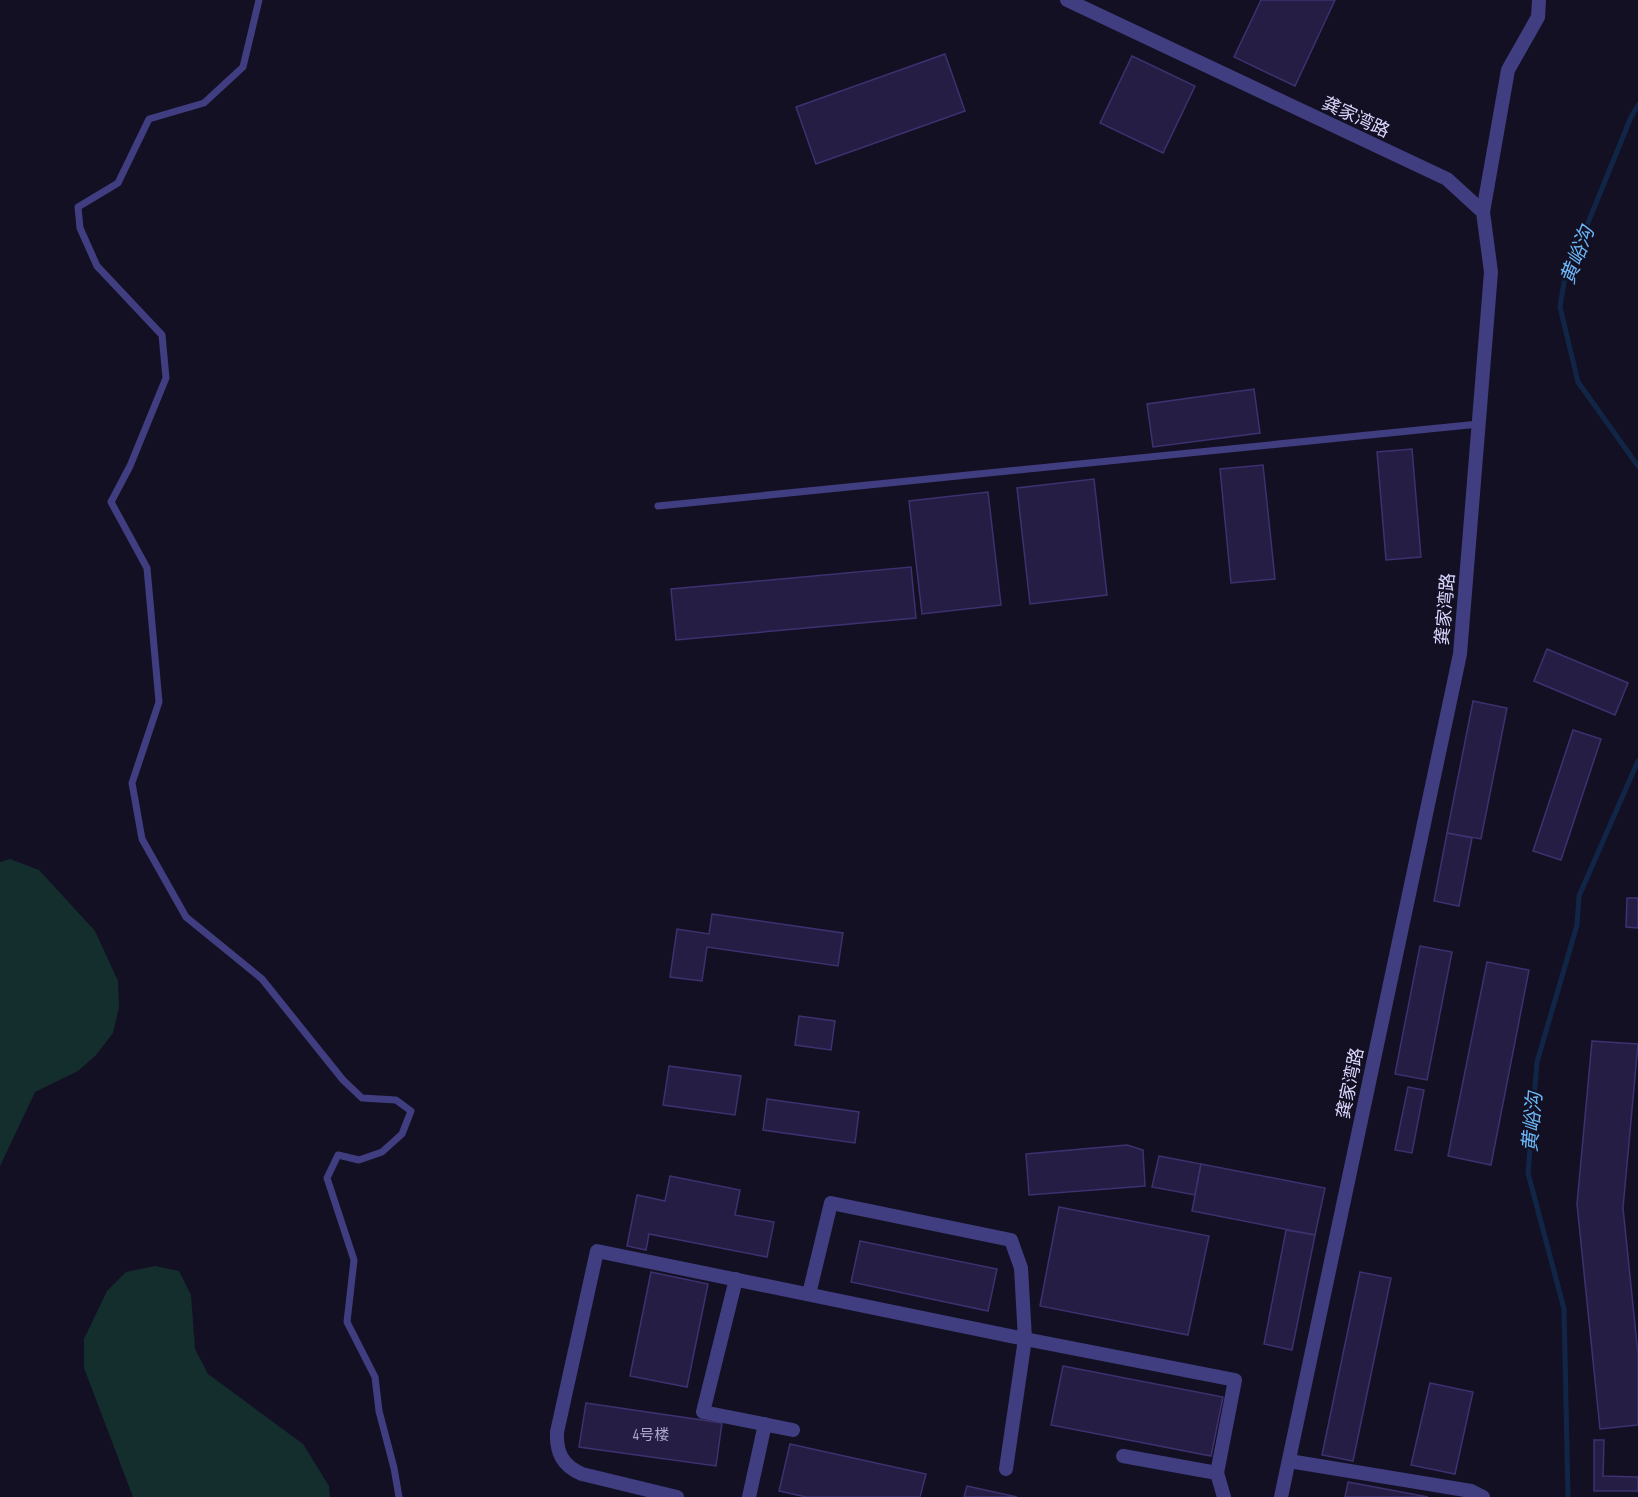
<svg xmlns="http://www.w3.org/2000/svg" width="1638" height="1497" viewBox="0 0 1638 1497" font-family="'Sofia Sans Condensed','Noto Sans SC',sans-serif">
<rect width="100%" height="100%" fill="#131024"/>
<g fill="#132e2d">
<path d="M10,859L39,870L95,931L118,981L119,1007L113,1033L96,1055L78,1071L35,1092L0,1166V862Z"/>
<path d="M155,1266L179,1271L191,1295L195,1349L208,1374L303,1444L329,1486L330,1497H133L84,1368V1339L107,1291L126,1272Z"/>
</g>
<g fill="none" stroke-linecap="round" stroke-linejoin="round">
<g stroke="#112647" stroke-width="5">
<path d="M1638,105L1631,117L1564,282L1560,307L1578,382L1638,466"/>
<path d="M1568,1497L1564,1309L1528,1173L1537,1062L1577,925L1579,896L1638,761"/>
</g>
</g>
<g fill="#251d44" stroke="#3d316f" stroke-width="1.5">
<path d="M1261,0H1335L1295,86L1234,57Z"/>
<path d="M945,54L965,111L816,164L796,107Z"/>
<path d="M1132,56L1195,86L1163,153L1100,123Z"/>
<path d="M1254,389L1260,433L1153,447L1147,404Z"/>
<path d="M1412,449L1421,557L1386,560L1377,452Z"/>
<path d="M1263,465L1275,579L1231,583L1220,469Z"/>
<path d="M1094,479L1107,595L1030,604L1017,488Z"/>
<path d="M988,492L1001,605L922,614L909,501Z"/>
<path d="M911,567L916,618L676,640L671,589Z"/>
<path d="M1547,649L1628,683L1615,715L1534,681Z"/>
<path d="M1473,701L1507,708L1481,839L1447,833Z"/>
<path d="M1573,730L1601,739L1561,860L1533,851Z"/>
<path d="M1447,833L1472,838L1459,906L1434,901Z"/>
<path d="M1627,898H1638V928L1626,927Z"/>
<path d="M712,914L843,933L838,966L707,947L702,981L670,977L677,929L709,934Z"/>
<path d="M1420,946L1452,952L1427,1080L1395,1074Z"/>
<path d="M1487,962L1529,970L1491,1165L1448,1156Z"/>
<path d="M799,1016L835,1021L831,1050L795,1045Z"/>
<path d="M1592,1041L1638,1044L1623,1208L1638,1354V1425L1600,1429L1577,1204Z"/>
<path d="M669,1066L741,1076L735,1115L663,1105Z"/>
<path d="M1408,1087L1424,1090L1412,1153L1395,1150Z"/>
<path d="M767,1099L859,1112L855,1143L763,1130Z"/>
<path d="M1127,1145L1143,1150L1145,1186L1029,1195L1026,1154Z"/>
<path d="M1159,1156L1201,1164L1195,1195L1152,1187Z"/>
<path d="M1201,1164L1325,1188L1315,1235L1192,1211Z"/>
<path d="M670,1176L740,1190L735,1215L774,1222L767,1257L649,1234L646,1250L627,1246L637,1195L665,1201Z"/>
<path d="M1059,1207L1209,1236L1188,1335L1040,1306Z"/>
<path d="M1286,1230L1315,1235L1292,1350L1264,1344Z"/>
<path d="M860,1241L997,1269L988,1311L851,1282Z"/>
<path d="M651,1272L708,1284L687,1387L630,1376Z"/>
<path d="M1360,1272L1391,1278L1353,1461L1322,1455Z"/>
<path d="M1063,1366L1223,1397L1211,1456L1051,1425Z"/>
<path d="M1430,1383L1473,1392L1455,1474L1411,1465Z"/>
<path d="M586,1403L722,1423L716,1466L579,1447Z"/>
<path d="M1594,1440H1604L1603,1476L1638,1477V1491H1594Z"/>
<path d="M790,1444L926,1474L920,1497H806L779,1491Z"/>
<path d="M1348,1482L1428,1497H1345Z"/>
<path d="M967,1486L1017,1497H964Z"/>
</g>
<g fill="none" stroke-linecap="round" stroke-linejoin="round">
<g stroke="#403e80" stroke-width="7">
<path d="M259,0L243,67L204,103L149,119L118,183L78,207L80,228L97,266L162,335L166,378L130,466L111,502L147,568L159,702L132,783L142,839L186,917L262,979L343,1080L362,1098L396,1100L411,1111L402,1134L382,1152L359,1160L338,1155L327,1178L354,1260L347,1322L375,1377L379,1411L394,1468L399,1497"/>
<path d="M658,506L1479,424"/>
</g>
<g stroke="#403e80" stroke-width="14">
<path d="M1067,0L1447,179L1483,212L1491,272L1460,654L1281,1497"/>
<path d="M1483,212L1508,70L1538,17L1539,0"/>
<path d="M736,1279L703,1412L793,1430"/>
<path d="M809,1294L831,1203L1011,1240L1021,1268L1025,1339L1006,1469"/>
<path d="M1123,1456L1217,1473L1224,1497"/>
<path d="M1289,1461L1471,1491L1483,1497"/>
<path d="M677,1497L582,1474C563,1466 556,1453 557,1432L597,1251L1025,1339L1235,1380L1217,1473"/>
<path d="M749,1497L765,1424"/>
</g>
</g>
<g text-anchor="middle" stroke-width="4.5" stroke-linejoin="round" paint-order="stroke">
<g font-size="15" fill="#ada8cf">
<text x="651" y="1440">4号楼</text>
</g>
<g font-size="18" fill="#dad6fd" stroke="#131024">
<text transform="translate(1356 117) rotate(25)" y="6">龚家湾路</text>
<text transform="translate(1445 609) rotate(-85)" y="6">龚家湾路</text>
<text transform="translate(1350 1083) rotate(-78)" y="6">龚家湾路</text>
</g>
<g font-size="20" font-style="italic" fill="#6ab6f6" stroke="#131024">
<text transform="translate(1577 255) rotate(-69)" y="7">黄峪沟</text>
<text transform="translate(1532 1122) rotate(-85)" y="7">黄峪沟</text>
</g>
</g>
</svg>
